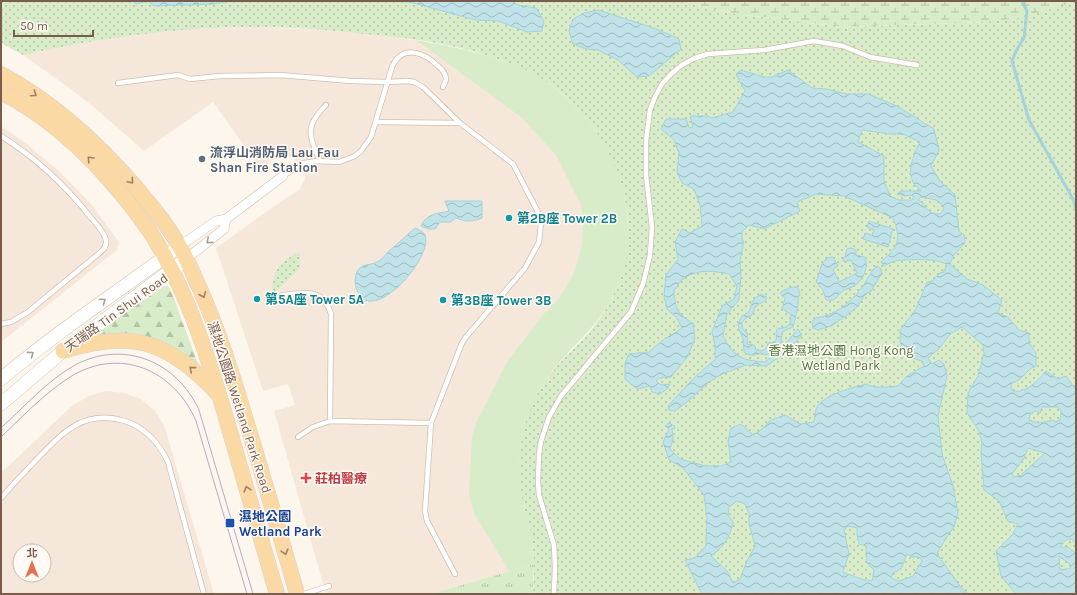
<svg xmlns="http://www.w3.org/2000/svg" width="1077" height="595" viewBox="0 0 1077 595" font-family="Karla,'Noto Sans TC',sans-serif">
<defs>
<pattern id="grass-tufts" width="24" height="20" patternUnits="userSpaceOnUse"><rect width="24" height="20" fill="#d8ecc9"/><path d="M3 7l-1-3M5 7V3M7 7l1-3M15 17l-1-3M17 17v-4M19 17l1-3" fill="none" stroke="#b4c2a5"/></pattern>
<pattern id="forest-firs" width="22" height="20" patternUnits="userSpaceOnUse"><rect width="22" height="20" fill="#d8ecc9"/><path d="M5 1l3.5 6h-7zM16 11l3.5 6h-7z" fill="#b4c2a5"/></pattern>
<pattern id="wetland-marsh" width="20" height="14" patternUnits="userSpaceOnUse"><rect width="20" height="14" fill="#d8ecc9"/><path d="M1 5h8M5 5V1M11 12h8M15 12V8" fill="none" stroke="#b4c2a5"/></pattern>
<pattern id="park-dots" width="8" height="8" patternUnits="userSpaceOnUse"><rect width="8" height="8" fill="#d8ecc9"/><path d="M2 2h.1M6 6h.1" fill="none" stroke="#b4c2a5" stroke-width="1.8" stroke-linecap="round"/></pattern>
<pattern id="water-waves" width="16" height="10" patternUnits="userSpaceOnUse"><rect width="16" height="10" fill="#bfe3e8"/><path d="M0 5q4-4 8 0t8 0" fill="none" stroke="#a0bbbe"/></pattern>
</defs>
<rect width="100%" height="100%" fill="#fdf6ec"/>
<g fill="#f5e8da" fill-rule="evenodd">
<path d="M255,27L321,30L385,35L447,46L602,140L534,564L431,594H326L274,411L295,405L288,384L263,391L216,248L283,200L299,190L305,179L304,170L302,166L292,157L284,155L279,156L269,162L263,172L213,102L144,151L95,108L72,90L23,55L56,48L122,36L189,29Z"/>
<path d="M1,126L27,144L61,173L92,205L119,242L117,250L1,342Z"/>
<path d="M106,391L124,393L141,399L155,411L164,425L213,591L215,594H1V473L73,405L89,396ZM20,551H44V575H20Z"/>
</g>
<path fill="url(#grass-tufts)" d="M534,564L533,594H431Z"/>
<path fill="url(#forest-firs)" d="M164,286H168L172,293L199,367C182,358 163,344 145,337C130,330 109,334 93,336Z"/>
<path fill="url(#wetland-marsh)" d="M683,1H1076V254L986,22L843,27L722,12Z"/>
<g fill="url(#park-dots)">
<path d="M1,1H683L722,12L843,27L986,22L1026,17L1076,1V594H533C534,579 535,564 533,550C532,531 525,514 521,495C517,470 519,443 527,418C538,384 559,363 584,338C613,307 629,269 628,227C628,206 622,187 615,168C601,132 575,99 542,79C489,49 425,39 365,34C328,30 291,27 254,27C176,27 99,38 23,55L1,43Z"/>
<path d="M300,252V268L277,291H272C271,272 282,259 300,252Z"/>
</g>
<path fill="#d8ecc9" d="M416,40C453,47 493,54 528,71C590,102 632,172 628,242C628,262 620,282 611,300C599,323 580,339 563,358C547,375 534,396 527,419C519,443 517,469 521,494C523,507 528,520 531,533C533,544 534,554 534,564L509,571L475,515L469,495L472,437L476,423L507,362L542,316L559,298L572,277L576,267L582,244L583,221L581,205L556,155L521,117Z"/>
<g fill="url(#water-waves)" stroke="#a5d3da" fill-rule="evenodd">
<path d="M133,1H230L213,4L154,6L148,1L136,4Z"/>
<path d="M387,1H511L518,5L536,8L544,21L542,31L527,32L498,21L475,20L410,2Z"/>
<path d="M599,10C626,20 653,26 679,39L681,49L649,76L637,77L618,60L598,50L586,49L573,44L569,31L573,19L584,13Z"/>
<path d="M741,70L764,77H772L788,70L812,88L826,89L846,94H868L897,106L934,129L939,150L931,166L940,181L955,195L959,231L964,235L965,243L954,255L950,264L967,279L983,285L1002,300L998,313L1008,317L1019,330L1029,333V343L1036,353V366L1030,369L1020,379L1011,384V387L1013,391C1026,394 1038,380 1046,371L1058,379L1066,376L1076,390V543L1071,539L1066,540L1060,547H1068L1076,553V594H1016L1001,576L996,551L1013,534L1018,524L1008,521L999,501L984,490L981,453L982,443L979,431L967,413L968,393L978,376L984,353L983,345L962,327L950,334L939,349L928,358L932,364L939,360L944,364L947,376L938,416L942,454L953,486L958,513L954,527L946,538L937,554L962,589L969,594H702L685,560L695,558L706,546L707,518L704,495L683,468L669,460L663,442L669,429L665,426L669,423L674,426L675,428L672,429L673,440L670,449L680,459L705,466H721L731,462L728,441L731,428L741,424L753,435L761,430L771,420L785,415L800,424L814,422C815,418 815,413 816,409C823,394 852,388 866,384C875,389 889,387 898,386L907,376L924,366L922,361L909,357L900,343V330L916,309L927,282H931L941,272L943,273L947,265C939,258 907,259 896,261C892,262 888,264 884,266L881,262C898,247 902,240 893,218L844,196L816,194L797,202L800,211L764,229L749,225L742,232V241H744L740,260L741,275L739,300L727,314L723,336C735,358 741,360 765,362L782,348L798,329L802,335L787,352L766,366L746,365L722,374L709,382L687,402L675,411L669,410L668,406C683,390 697,373 715,360V345L712,332L722,306L734,299L737,286L729,274C716,271 699,269 686,277C681,279 677,287 674,291C676,309 676,313 693,323L695,338L688,356L671,377L659,378L656,381L661,385L670,384L667,389L660,394L652,392L650,386L637,389L625,379V363L629,354L649,352L663,340L682,328L677,318L667,309L664,296L666,275L678,259L675,242L682,229L690,233L702,226L700,205L694,189L682,183L677,172L679,153L674,140L661,129L666,119H686L689,128L693,127L690,116H708L712,118L733,112L745,91L736,74ZM862,130L890,134H903L920,142C914,154 906,170 914,184C916,186 919,189 921,191H901L897,194L905,196L911,195L914,197L912,200H899L890,196L884,181V156L858,142ZM921,197L936,200L943,205L944,209L940,214C923,213 928,204 918,200ZM1042,407H1058L1061,411L1060,420L1056,422L1053,420L1039,423L1029,420L1030,415L1035,411L1040,413ZM1028,448L1045,453L1021,475L1014,477L1012,474L1024,458ZM737,501L745,504L749,514V523L755,546L747,561L740,579L733,583L728,572L711,556C724,546 730,538 733,522L728,515L729,507ZM848,526L857,528V535L859,544L866,546L867,563L874,570L872,581C860,580 855,576 843,572L845,565L849,554L844,530ZM907,554L912,557H919L922,561L913,576L899,581L891,578L893,573L901,569ZM1059,556L1070,564L1071,568L1060,570Z"/>
<path d="M445,201H482V218C472,222 465,222 456,218L450,222H440L435,229H428L421,226C427,213 437,214 449,211Z"/>
<path d="M869,221L893,229L888,247L863,239L865,233L872,235L874,230L867,227Z"/>
<path d="M415,228C419,230 423,231 425,235C433,254 387,310 365,300C356,295 352,279 358,270C363,263 370,266 377,262C381,260 385,256 388,252C397,244 406,236 415,228Z"/>
<path d="M851,248L856,250V255L865,257C869,270 862,283 850,288C848,289 846,289 844,290C836,295 838,302 826,300L823,290L816,282L822,264L827,258L833,257L838,266L833,269L839,282L857,273L851,260L844,262L843,258L845,257L847,249Z"/>
<path d="M877,266L880,268L882,273L871,291L864,296L858,306L846,316L831,326L818,330L813,328L812,322L815,318C833,317 853,301 863,286C868,279 870,271 877,266Z"/>
<path d="M791,287H798L800,295L798,298C799,304 795,320 793,327L782,332L781,343L773,347L771,353L766,355L761,353C755,356 749,356 744,352L743,339L739,329L738,324L742,316L749,312C753,302 751,299 762,294L763,296H766V300L756,306L752,315L745,319L742,323V328L748,334L747,337L748,345L751,344L755,346L756,350C760,351 762,351 766,349L768,343L775,342C778,338 775,334 777,329L786,327L790,324L791,314L782,309L785,298L781,295V292Z"/>
</g>
<g fill="none" stroke-linecap="round" stroke-linejoin="round">
<path stroke="#a5d3da" stroke-width="3" d="M1022,1L1027,11L1024,38L1017,49L1012,61L1029,120L1074,201L1076,210"/>
<g stroke="#d1beb0" stroke-width="6">
<g id="lane">
<path d="M118,83L178,75L190,79L220,76L280,75L351,81L388,82L408,81L414,82L423,87L460,123L513,164L540,216L541,223L539,242L525,268L466,337L462,343L431,423L425,511L427,521L455,574"/>
<path d="M376,122L460,123"/>
<path d="M1,136C36,158 67,187 92,219C97,225 105,233 106,240C107,245 105,248 102,251L28,312L11,322L1,324"/>
<path d="M320,161C309,135 304,127 326,105"/>
<path d="M283,176L304,163L317,161L339,162L355,156L361,151L371,137L392,67C402,44 424,52 438,66C442,69 445,73 446,78C446,82 444,84 443,87"/>
<path d="M282,295C304,293 323,287 331,314L330,421"/>
<path d="M298,437L313,427L330,421L431,423"/>
<path d="M1,498C13,484 26,471 39,457C64,431 85,409 125,421C146,428 159,443 168,462L204,594"/>
<path d="M304,594L329,586"/>
<path d="M554,594L555,567L554,545L539,495L538,481L539,454L541,441L549,417L561,396L631,312L643,284L650,255L652,227L646,175V141L650,110L655,97L662,84L671,74L682,65L695,58L708,54L764,50L814,41L843,46L870,57L917,65"/>
</g>
</g>
<g stroke="#d1beb0" stroke-width="10">
<g id="street">
<path d="M180,246L216,221L226,219L283,176"/>
<path d="M186,259L224,229L226,219"/>
</g>
</g>
<g stroke="#d6c0b0" stroke-width="14">
<g id="secondary">
<path d="M1,379C58,331 120,290 180,246"/>
<path d="M1,404L63,351L186,259"/>
</g>
</g>
<g stroke="#dad1cd" stroke-width="16">
<g id="primary">
<path d="M1,74C53,102 95,140 134,185C150,204 166,223 178,244C187,258 193,274 200,289C220,334 234,380 248,427C265,482 281,538 297,594"/>
<path d="M1,92C36,110 69,137 96,165C117,188 138,212 154,238C187,292 206,351 224,411C242,472 259,533 277,594"/>
<path d="M63,351C132,329 169,341 218,394"/>
</g>
</g>
<use href="#lane" stroke="#fff" stroke-width="4.5"/>
<use href="#street" stroke="#fff" stroke-width="9"/>
<use href="#secondary" stroke="#fff" stroke-width="13"/>
<use href="#primary" stroke="#fbd9a5" stroke-width="15"/>
<g stroke="#b9a8c9" stroke-width="1">
<path d="M1,428C24,407 48,380 75,365C124,339 177,362 199,410L253,594"/>
<path d="M1,437C23,416 45,393 70,377C120,346 174,370 196,421L247,594"/>
</g>
</g>
<defs><path id="oneway-chevron" d="M-2-3.5L2.5 0L-2 3.5" fill="none" stroke-width="1.6" stroke-linecap="round" stroke-linejoin="round"/></defs>
<g stroke="#a18267">
<use href="#oneway-chevron" transform="translate(34 94) rotate(34)"/>
<use href="#oneway-chevron" transform="translate(90 159) rotate(-133)"/>
<use href="#oneway-chevron" transform="translate(131 181) rotate(49)"/>
<use href="#oneway-chevron" transform="translate(203 295) rotate(67)"/>
<use href="#oneway-chevron" transform="translate(192 369) rotate(-140)"/>
<use href="#oneway-chevron" transform="translate(247 489) rotate(-106)"/>
<use href="#oneway-chevron" transform="translate(285 552) rotate(74)"/>
</g>
<g stroke="#af9d94">
<use href="#oneway-chevron" transform="translate(209 241) rotate(140)"/>
<use href="#oneway-chevron" transform="translate(103 301) rotate(-35)"/>
<use href="#oneway-chevron" transform="translate(31 354) rotate(-37)"/>
</g>
<circle fill="#5c6f8a" stroke="#fffaf3" stroke-width="1.5" cx="202" cy="159" r="4"/>
<g fill="#0f9aa8" stroke="#fffaf3" stroke-width="1.5">
<circle cx="509" cy="218" r="4"/>
<circle cx="257" cy="299" r="4"/>
<circle cx="443" cy="300" r="4"/>
</g>
<path fill="#e0444e" stroke="#fffaf3" stroke-width="1.5" d="M304 472h4v4h4v4h-4v4h-4v-4h-4v-4h4z"/>
<rect fill="#1a4fb4" stroke="#fffaf3" stroke-width="1.5" x="225" y="518" width="10" height="10" rx="2"/>
<g text-anchor="middle" stroke-width="3" stroke-linejoin="round" paint-order="stroke">
<g font-size="13" font-weight="bold" fill="#4e5e75" stroke="#fffaf3" text-anchor="start">
<text x="210" y="157">流浮山消防局 Lau Fau<tspan x="210" dy="15">Shan Fire Station</tspan></text>
</g>
<g font-size="13" font-weight="bold" fill="#0d838f" stroke="#fffaf3" text-anchor="start">
<text x="517" y="223">第2B座 Tower 2B</text>
<text x="265" y="304">第5A座 Tower 5A</text>
<text x="451" y="305">第3B座 Tower 3B</text>
</g>
<g font-size="13" fill="#7a5c4d" stroke="#fffaf3">
<text transform="translate(116 312) rotate(-36)" y="5">天瑞路 Tin Shui Road</text>
<text transform="translate(240 407) rotate(72)" y="5">濕地公園路 Wetland Park Road</text>
</g>
<g font-size="13" fill="#537a41" stroke="#fffaf3">
<text x="841" y="355">香港濕地公園 Hong Kong<tspan x="841" dy="15">Wetland Park</tspan></text>
</g>
<g font-size="13" font-weight="bold" fill="#be3a42" stroke="#fffaf3" text-anchor="start">
<text x="315" y="483">莊柏醫療</text>
</g>
<g font-size="13" font-weight="bold" fill="#164399" stroke="#fffaf3" text-anchor="start">
<text x="239" y="521">濕地公園<tspan x="239" dy="15">Wetland Park</tspan></text>
</g>
</g>
<rect width="1077" height="595" fill="none" stroke="#7a5c4d" stroke-width="4"/>
<g transform="translate(32 563)"><circle r="19" fill="#fffaf3" stroke="#cabbb1"/>
<path d="M0-3L7 15L0 10L-7 15Z" fill="#e76f51"/>
<text y="-6" font-size="11" font-weight="bold" text-anchor="middle" fill="#7a5c4d">北</text>
</g>
<path d="M14 30v6h79v-6" fill="none" stroke="#7a5c4d" stroke-width="2"/>
<text x="20" y="30" font-size="12" fill="#7a5c4d" stroke="#fffaf3" stroke-width="3" paint-order="stroke">50 m</text>
</svg>
